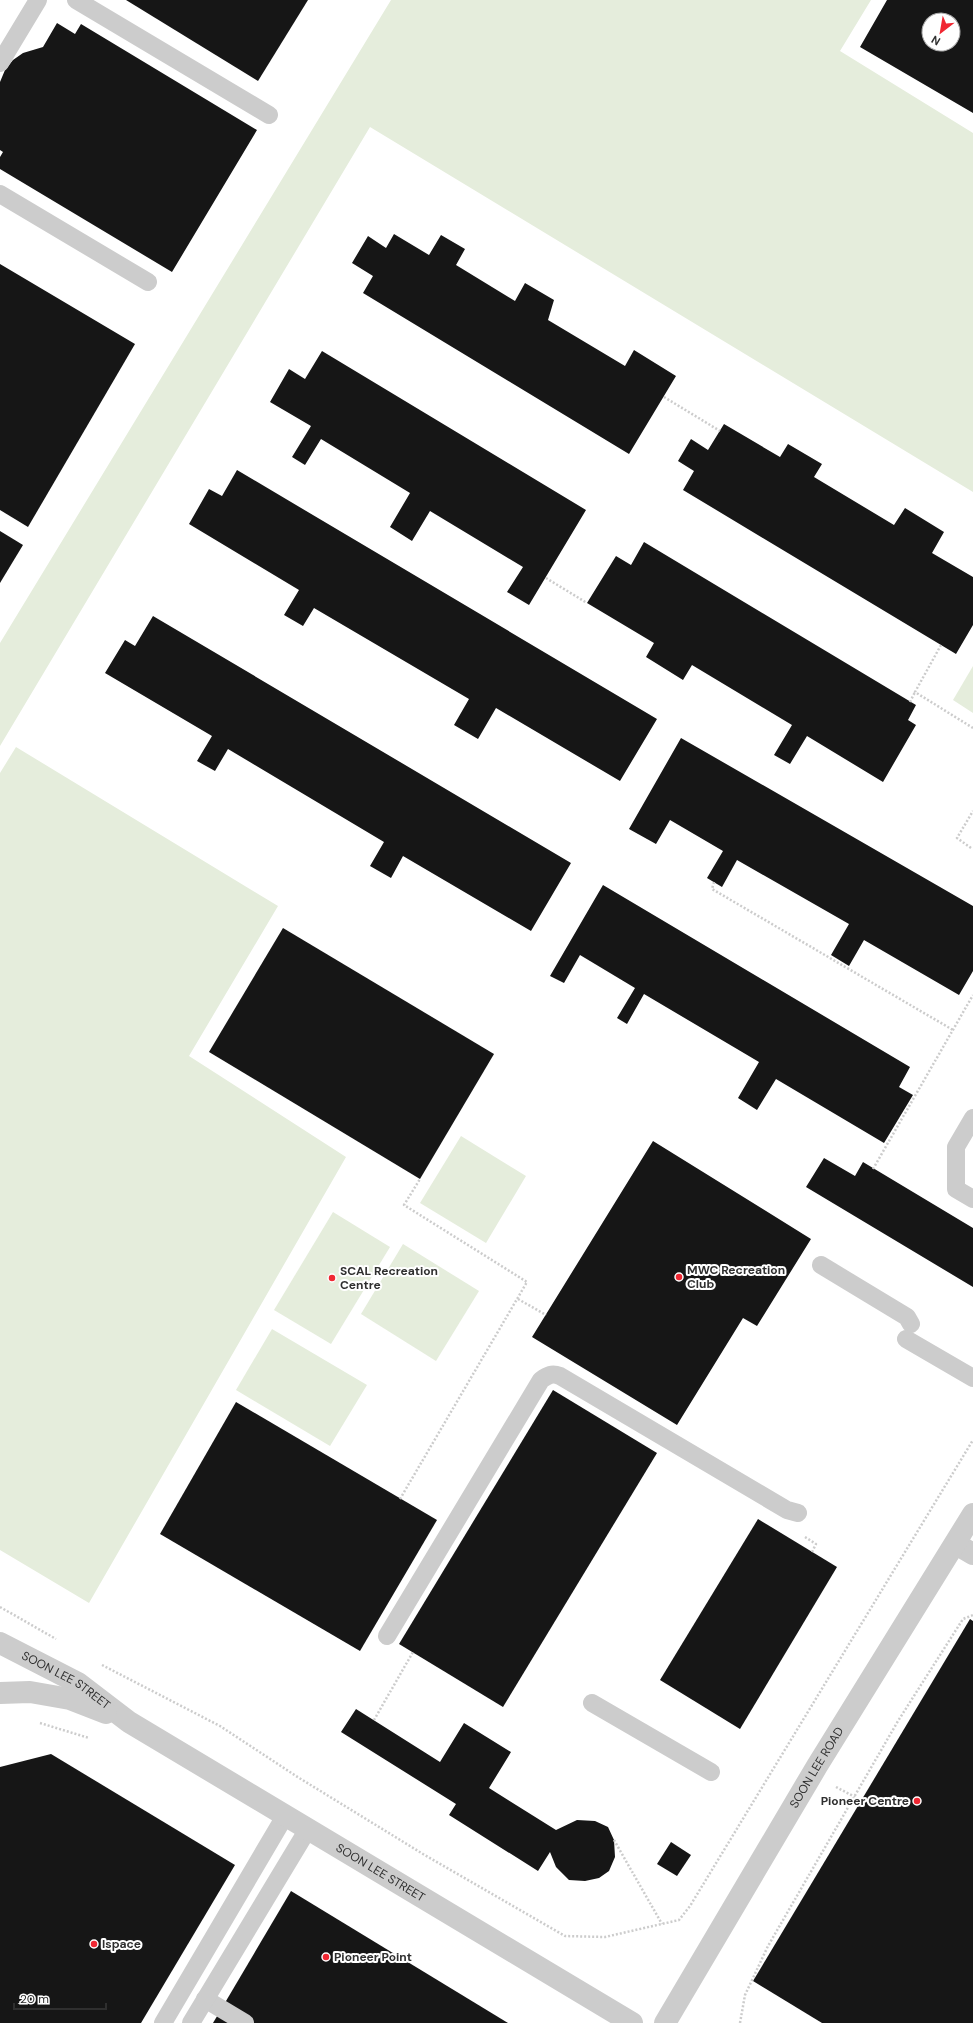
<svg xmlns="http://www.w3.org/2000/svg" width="973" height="2023" viewBox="0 0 973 2023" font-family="'DM Sans',sans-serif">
<rect width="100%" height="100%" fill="#fff"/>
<g fill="#e5eddc">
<path d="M391,0H871L840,51L973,133V492L370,127L0,746V643Z"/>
<path d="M973,666V713L953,700Z"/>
<path d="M16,747L278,906L189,1056L346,1157L89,1603L0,1550V773Z"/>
<path d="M461,1136L526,1176L486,1243L420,1203Z"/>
<path d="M333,1212L390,1247L331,1344L274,1310Z"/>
<path d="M403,1244L479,1291L436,1361L361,1314Z"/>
<path d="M272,1329L367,1385L330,1446L236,1390Z"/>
</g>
<g fill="#161616" fill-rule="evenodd">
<path d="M126,0H308L258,81Z"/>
<path d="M887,0H973V113L860,47ZM929,20H953V44H929Z"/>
<path d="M57,23L75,34L81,24L257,130L172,272L0,169V157L3,152L0,150V82L5,70L13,60L23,53L43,47Z"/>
<path d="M394,234L429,255L441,235L465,249L456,265L515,301L525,283L554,300L548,320L625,366L634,350L676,376L629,454L363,293L373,276L352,263L368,236L386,248Z"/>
<path d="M0,264L135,344L28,527L0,510Z"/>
<path d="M322,351L586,510L529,605L507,592L523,567L430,511L412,541L390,527L410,493L321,439L305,465L292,457L311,426L270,402L289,369L305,379Z"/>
<path d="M724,424L780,457L788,444L822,464L814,477L894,525L905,508L944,532L932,553L973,577V625L956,654L683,490L694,471L678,461L691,439L708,450Z"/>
<path d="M237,470L657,719L620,781L496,708L478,739L454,725L469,699L314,608L303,626L284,615L299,590L189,524L209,489L222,496Z"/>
<path d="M0,531L23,545L0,583Z"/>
<path d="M644,542L916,705L908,720L916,725L883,782L807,736L790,764L774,755L792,725L692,665L683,680L646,657L654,643L587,603L616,556L631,565Z"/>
<path d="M153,616L571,863L531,931L403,856L391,878L370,866L384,842L228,749L215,771L197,761L212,736L105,673L125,640L135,646Z"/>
<path d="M681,738L973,906V971L959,995L864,940L849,966L831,955L849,924L737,860L722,887L707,878L723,851L670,820L656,844L629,829Z"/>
<path d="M603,885L910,1067L899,1087L913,1095L884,1143L776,1079L757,1110L738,1098L759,1062L644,994L627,1024L617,1018L635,988L580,955L564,983L550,976Z"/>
<path d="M283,928L494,1054L420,1179L209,1052Z"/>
<path d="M653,1141L811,1239L757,1326L743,1318L677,1425L532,1337Z"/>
<path d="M824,1158L855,1176L863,1162L973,1228V1287L806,1187Z"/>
<path d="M553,1390L657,1453L503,1707L399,1644Z"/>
<path d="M236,1402L437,1520L360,1651L160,1534Z"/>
<path d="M758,1519L837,1567L740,1729L660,1680Z"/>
<path d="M970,1619L973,1621V2023H822L753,1981Z"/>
<path d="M356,1709L440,1762L464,1723L511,1752L489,1788L556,1830L577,1820L595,1821L608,1827L614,1840L615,1857L609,1871L599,1878L585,1881L569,1880L556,1867L550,1852L538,1871L449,1815L456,1804L341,1732Z"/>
<path d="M51,1754L235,1865L141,2023H0V1767Z"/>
<path d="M671,1842L691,1855L677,1876L657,1864Z"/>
<path d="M291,1891L508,2023H213Z"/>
</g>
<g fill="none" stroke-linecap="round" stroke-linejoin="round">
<g stroke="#ccc" stroke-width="2.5" stroke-dasharray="2 2" stroke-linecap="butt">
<path d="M664,397L720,431"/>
<path d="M546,578L587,603"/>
<path d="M941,645L915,692L973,728"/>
<path d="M910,702L915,692"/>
<path d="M971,848L957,838L973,811"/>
<path d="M714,882L712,889L953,1030"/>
<path d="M873,1169L973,995"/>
<path d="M518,1299L546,1315"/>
<path d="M400,1499L527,1282L404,1205L420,1179"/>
<path d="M805,1537L816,1544L812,1552"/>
<path d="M0,1607L56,1639"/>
<path d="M102,1665L220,1726L296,1776L423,1854L565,1936L605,1937L679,1920L690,1906L973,1440"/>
<path d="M374,1720L413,1652"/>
<path d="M40,1723L89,1738"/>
<path d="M836,1787L855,1797"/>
<path d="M614,1840L662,1924"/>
<path d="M740,2023L745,1995L768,1946L898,1721L963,1619L973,1615"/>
</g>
<g stroke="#ccc" stroke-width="18">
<path d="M76,0L269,115"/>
<path d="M0,63L38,0"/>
<path d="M0,194L148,282"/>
<path d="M973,1118L956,1147V1189L973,1199"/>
<path d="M821,1265L907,1317L911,1324"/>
<path d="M906,1339L973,1378"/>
<path d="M387,1636L541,1380C548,1375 552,1373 560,1376L787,1510L798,1513"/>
<path d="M592,1703L711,1772"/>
<path d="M205,1999L245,2023"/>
<path d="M163,2023L285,1816"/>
<path d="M191,2023L308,1829"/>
</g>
<g stroke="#ccc" stroke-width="22">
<path d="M956,1544L973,1554"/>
<path id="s1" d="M0,1643L78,1683L129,1722L632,2023"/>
<path d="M0,1693L30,1692L70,1699L106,1713"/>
<path id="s2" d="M665,2023L817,1766L973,1514"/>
</g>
</g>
<g fill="#f02732" stroke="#fff" stroke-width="1.5">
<circle cx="679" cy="1277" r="4"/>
<circle cx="332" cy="1278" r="4"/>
<circle cx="917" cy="1801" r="4"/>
<circle cx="94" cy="1944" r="4"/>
<circle cx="326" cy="1957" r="4"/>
</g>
<g text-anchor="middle" stroke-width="4" stroke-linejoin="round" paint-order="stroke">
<g font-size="12" font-weight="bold" fill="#2f2f2f" stroke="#fff" text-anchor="start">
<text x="687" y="1274">MWC Recreation<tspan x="687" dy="14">Club</tspan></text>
<text x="340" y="1275">SCAL Recreation<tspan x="340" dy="14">Centre</tspan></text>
<text x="909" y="1805" text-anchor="end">Pioneer Centre</text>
<text x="102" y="1948">Ispace</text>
<text x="334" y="1961">Pioneer Point</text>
</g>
<g font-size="12" fill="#2f2f2f" stroke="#fff">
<text dy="4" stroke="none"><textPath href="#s1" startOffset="76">SOON LEE STREET</textPath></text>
<text dy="4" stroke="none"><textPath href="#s2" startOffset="297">SOON LEE ROAD</textPath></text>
<text dy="4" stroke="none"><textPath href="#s1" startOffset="445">SOON LEE STREET</textPath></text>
</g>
</g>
<g transform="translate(941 32) rotate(211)"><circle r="19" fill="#ffffff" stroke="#acacac"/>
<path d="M0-3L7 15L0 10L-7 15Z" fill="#f02732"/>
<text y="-6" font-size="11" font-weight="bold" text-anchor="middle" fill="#2f2f2f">N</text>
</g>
<path d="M14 2003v6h92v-6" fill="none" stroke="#2f2f2f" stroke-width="2"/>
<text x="20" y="2003" font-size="12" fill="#2f2f2f" stroke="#ffffff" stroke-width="3" paint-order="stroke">20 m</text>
</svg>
